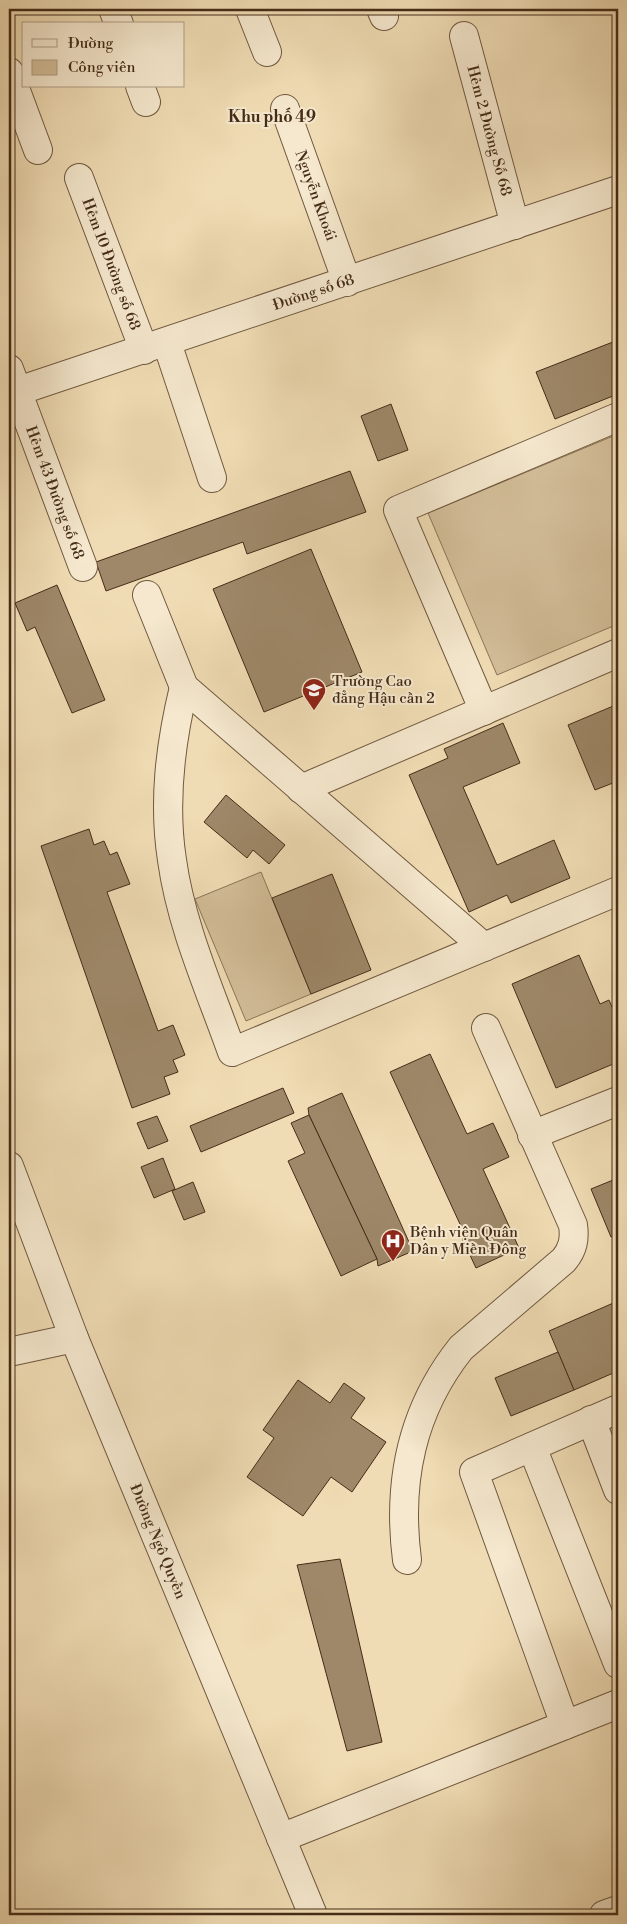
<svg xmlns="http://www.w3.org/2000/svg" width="627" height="1924" viewBox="0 0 627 1924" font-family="'Libre Bodoni',serif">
<rect width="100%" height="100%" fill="#f0dcb4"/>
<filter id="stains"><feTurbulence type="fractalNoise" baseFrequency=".004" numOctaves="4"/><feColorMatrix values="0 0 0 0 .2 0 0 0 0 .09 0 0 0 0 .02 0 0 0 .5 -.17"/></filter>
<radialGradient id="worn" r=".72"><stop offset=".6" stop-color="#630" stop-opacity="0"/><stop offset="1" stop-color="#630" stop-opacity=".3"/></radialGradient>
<g fill="#d3be99" stroke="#8c7558">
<path d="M618,434V624L497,675L428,513Z"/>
<path d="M261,872L311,994L246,1021L195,899Z"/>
</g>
<g fill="#9e8869" stroke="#452c18">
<path d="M618,340V394L555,419L536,372Z"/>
<path d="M391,404L408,450L378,461L361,416Z"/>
<path d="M350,471L366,512L247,554L243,542L106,591L96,562Z"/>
<path d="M311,549L362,672L264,712L213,589Z"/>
<path d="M57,585L105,700L72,713L35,627L27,631L15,603Z"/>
<path d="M618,704V781L595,790L568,725Z"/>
<path d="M503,723L520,763L463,787L497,865L554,840L570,878L511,903L507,895L469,912L409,775L448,758L444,749Z"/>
<path d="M226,795L285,845L269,864L253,850L247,858L204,822Z"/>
<path d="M89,829L94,845L104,841L110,855L117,852L130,884L107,892L158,1031L173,1025L185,1055L173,1060L178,1072L164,1077L170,1094L132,1108L41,846Z"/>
<path d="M332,874L371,970L311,994L272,898Z"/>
<path d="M579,955L600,1004L609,1000L618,1021V1062L556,1088L512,984Z"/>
<path d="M430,1054L467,1134L493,1123L509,1157L483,1169L519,1248L476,1268L461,1236L465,1235L390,1072Z"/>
<path d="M283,1088L294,1113L201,1152L190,1126Z"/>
<path d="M342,1093L413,1251L378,1266L377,1259L309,1115L308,1108Z"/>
<path d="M309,1115L377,1259L341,1276L288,1161L305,1153L291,1123Z"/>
<path d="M157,1116L168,1141L148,1149L137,1123Z"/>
<path d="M163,1158L175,1189L154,1198L141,1167Z"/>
<path d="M618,1178V1234L611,1237L591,1189Z"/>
<path d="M193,1182L205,1212L184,1220L172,1191Z"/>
<path d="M618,1301V1371L574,1390L549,1331Z"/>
<path d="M558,1352L574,1390L511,1416L495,1378Z"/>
<path d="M298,1380L330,1403L344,1383L365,1398L351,1418L386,1442L352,1492L331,1477L303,1516L247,1477L274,1438L263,1430Z"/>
<path d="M340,1559L382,1742L347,1751L297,1565Z"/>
</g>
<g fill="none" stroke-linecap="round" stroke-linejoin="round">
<g stroke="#70583f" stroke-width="30">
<g id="minor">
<path d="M113,9L119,24"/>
<path d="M250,9L267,52"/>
<path d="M381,9L384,16"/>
<path id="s1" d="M464,36L515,225"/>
<path d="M9,72L38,150"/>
<path d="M140,86L146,102"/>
<path id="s2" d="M285,109L347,282"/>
<path id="s3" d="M79,178L144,350"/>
<path d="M167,343L212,478"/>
<path id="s4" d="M9,369L83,567"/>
<path id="s5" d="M9,394L618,190"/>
<path d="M147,595L184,687L484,947"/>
<path d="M184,687C170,745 163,802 172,860C181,926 210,990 232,1052L618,891"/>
<path d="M484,711L398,510L618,417"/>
<path d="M301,789L618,653"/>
<path d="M532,1135L618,1101"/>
<path id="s6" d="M9,1166L74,1338L313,1915"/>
<path d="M9,1352L74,1338"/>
<path d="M591,1420L618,1490"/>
<path d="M532,1447L618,1664"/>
<path d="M407,1560C397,1482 411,1411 461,1348L564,1260C573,1249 575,1239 573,1225L486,1028"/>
<path d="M565,1725L474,1472L618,1409"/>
<path d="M281,1838L618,1704"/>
<path d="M604,1915L618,1910"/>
</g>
</g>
<use href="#minor" stroke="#f5e8ce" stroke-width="28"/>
</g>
<defs>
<g id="university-pin" transform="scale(1.25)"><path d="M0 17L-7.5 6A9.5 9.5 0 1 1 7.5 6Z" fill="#8f2418" stroke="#f5e8ce"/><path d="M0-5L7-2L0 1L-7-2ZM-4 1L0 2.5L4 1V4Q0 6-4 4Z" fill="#fff"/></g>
<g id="hospital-pin" transform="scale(1.25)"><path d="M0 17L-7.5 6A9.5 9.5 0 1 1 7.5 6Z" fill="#8f2418" stroke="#f5e8ce"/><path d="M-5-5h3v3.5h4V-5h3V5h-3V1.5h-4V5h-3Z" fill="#fff"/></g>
</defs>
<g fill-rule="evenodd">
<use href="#university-pin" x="314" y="690"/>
<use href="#hospital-pin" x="393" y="1241"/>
</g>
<g text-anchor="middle" stroke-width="4" stroke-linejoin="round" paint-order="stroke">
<g font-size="15" fill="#452c18" stroke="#f5e8ce">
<text dy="5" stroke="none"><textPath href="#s1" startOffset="98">Hẻm 2 Đường Số 68</textPath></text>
<text dy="5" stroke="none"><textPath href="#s2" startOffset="92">Nguyễn Khoái</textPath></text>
<text dy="5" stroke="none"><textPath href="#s3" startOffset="92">Hẻm 10 Đường số 68</textPath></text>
<text dy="5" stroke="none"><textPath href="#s5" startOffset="321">Đường số 68</textPath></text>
<text dy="5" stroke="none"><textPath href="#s4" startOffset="132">Hẻm 43 Đường số 68</textPath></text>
<text dy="5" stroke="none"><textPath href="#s6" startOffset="404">Đường Ngô Quyền</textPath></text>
</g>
<g font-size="15" fill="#452c18" stroke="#f5e8ce" text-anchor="start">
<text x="332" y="686">Trường Cao<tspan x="332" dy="17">đẳng Hậu cần 2</tspan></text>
<text x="410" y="1237">Bệnh viện Quân<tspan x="410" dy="17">Dân y Miền Đông</tspan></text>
</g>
<g font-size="16" font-weight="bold" fill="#452c18" stroke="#f5e8ce">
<text x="272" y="122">Khu phố 49</text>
</g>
</g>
<rect width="627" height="1924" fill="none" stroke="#f0dcb4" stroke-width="30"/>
<rect x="10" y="10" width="607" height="1904" fill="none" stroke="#452c18" stroke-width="2.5"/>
<rect x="15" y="15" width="597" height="1894" fill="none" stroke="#452c18"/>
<rect x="22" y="22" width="162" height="65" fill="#f5e8ce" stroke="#af9d85"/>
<rect x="32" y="39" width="25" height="8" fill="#f5e8ce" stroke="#af9d85"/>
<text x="68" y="48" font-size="15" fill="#452c18">Đường</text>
<rect x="32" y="60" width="25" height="15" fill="#d3be99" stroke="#af9d85"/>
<text x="68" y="72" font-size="15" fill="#452c18">Công viên</text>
<rect width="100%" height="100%" filter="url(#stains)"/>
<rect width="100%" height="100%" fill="url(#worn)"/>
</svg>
